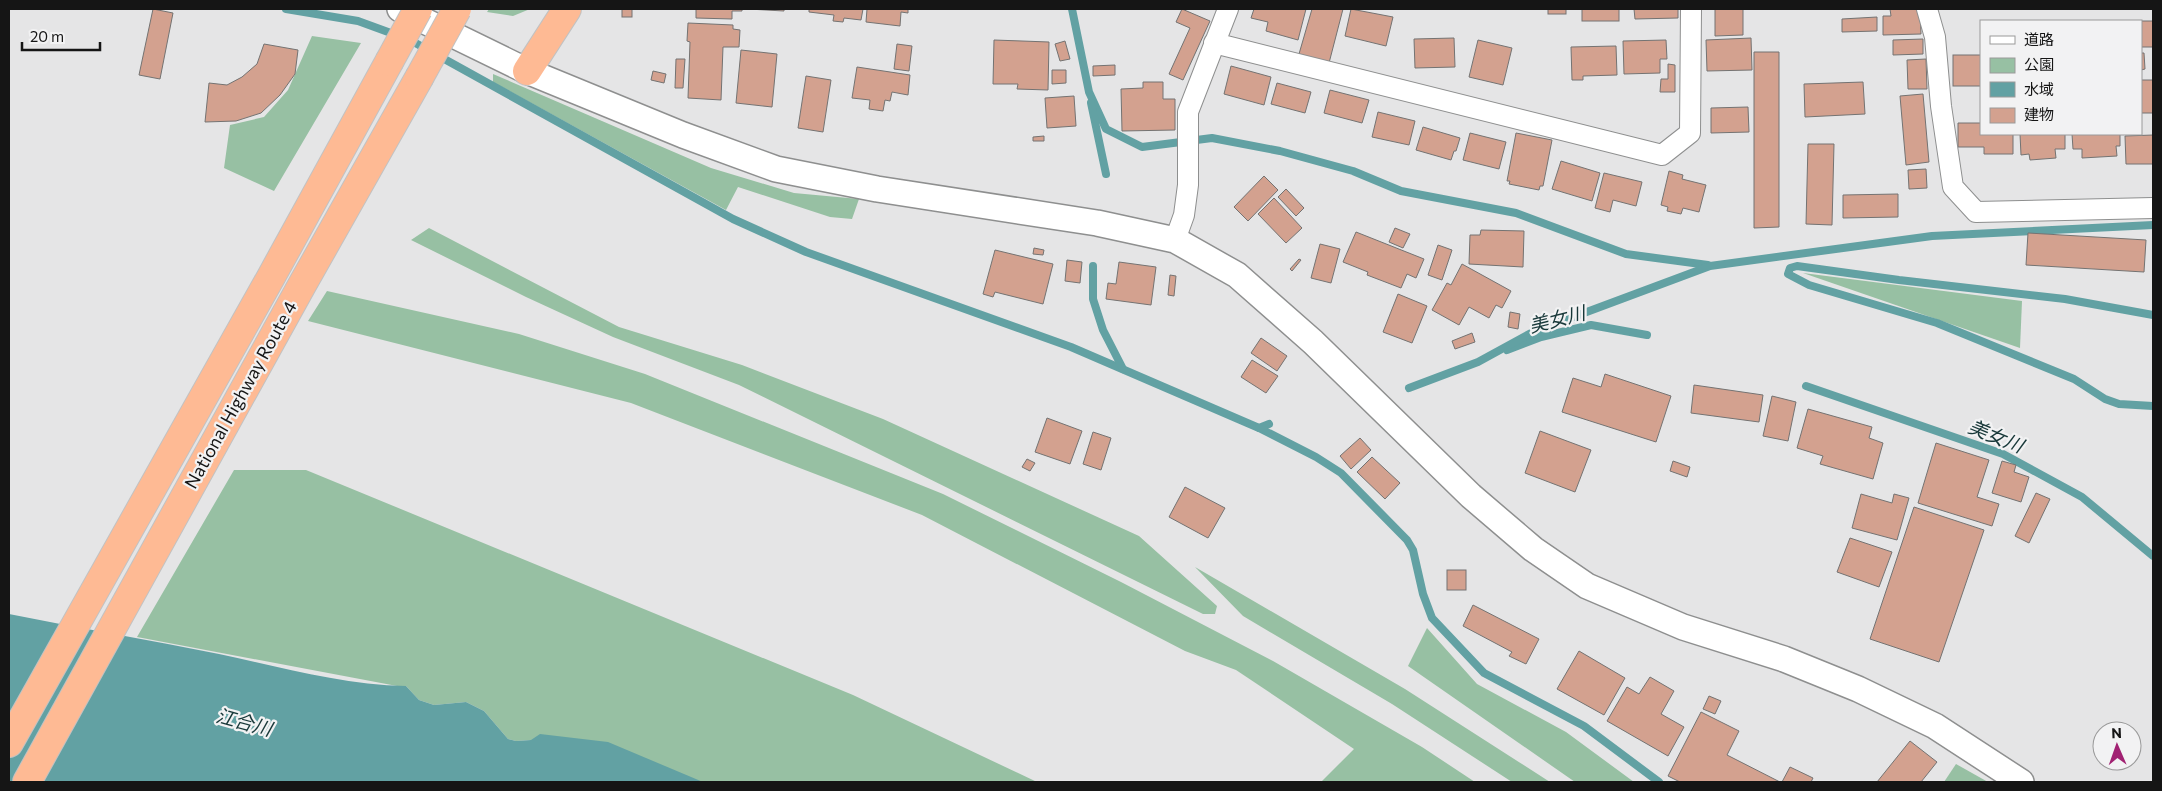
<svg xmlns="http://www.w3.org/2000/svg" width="2162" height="791" viewBox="0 0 2162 791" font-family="Commissioner,'Noto Sans JP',sans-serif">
<rect width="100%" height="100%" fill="#e5e5e6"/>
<g fill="#97c0a3">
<path d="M489,9H530L513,16L487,12Z"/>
<path d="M312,36L361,43L274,191L224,168L230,125L264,117L288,90Z"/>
<path d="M493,74L711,168L794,193L859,199L852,219L830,217L738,187L726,210L493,82Z"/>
<path d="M429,228L619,327L742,365L883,419L1139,536L1217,606L1215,614H1203L739,385L613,337L526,297L411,240Z"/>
<path d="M1803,273L2022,301L2020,348Z"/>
<path d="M327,291L519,334L645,374L943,494L1121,582L1273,661L1422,747L1475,782H1321L1354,749L1236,670L1185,651L922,515L631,403L308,321Z"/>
<path d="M234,470H306L853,695L1037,782H703L531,740L516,741L508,739L484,711L466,702L434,705L419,700L406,686H397L137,637Z"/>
<path d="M1195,567L1405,689L1550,782H1512L1392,704L1243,616Z"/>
<path d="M1427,628L1477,684L1566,732L1634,782H1575L1408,666Z"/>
<path d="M1956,764L1988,782H1944Z"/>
</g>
<path fill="#62a1a3" d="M9,614C79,628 149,640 219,654C280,667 343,685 406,686L419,700L434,705L466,702L484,711L508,739L516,741L531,740L540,734L608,742L703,782H9Z"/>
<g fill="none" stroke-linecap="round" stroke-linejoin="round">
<g stroke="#62a1a3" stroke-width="8">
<path d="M286,9L358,21L410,40L733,219L806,252L1071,347L1259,428L1269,424"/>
<path d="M1072,9L1089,92L1106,129L1142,147L1212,138L1280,151L1353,171L1401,191L1516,213L1626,254L1708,265"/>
<path d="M1091,103L1106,174"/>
<path d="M1093,266V299L1103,330L1123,369"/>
<path d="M2153,315L2065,299L1899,280L1797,266L1790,268L1788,274L1809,285L1937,323L2074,379L2105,399L2119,404L2153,406"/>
<path d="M1507,350L1541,337L1591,325L1647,335"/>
<path d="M1806,386L2003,454L2082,497L2153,556"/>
<path d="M1409,388L1478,362L1533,332L1710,266L1932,236L2153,225"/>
<path d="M1259,428L1316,457L1341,473L1407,540L1413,550L1423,594L1432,618L1484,673L1584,726L1659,782"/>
</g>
</g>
<g fill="#d3a18f" stroke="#747372">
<path d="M153,9L173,13L160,79L139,75Z"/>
<rect x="622" y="9" width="10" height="8"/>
<path d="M696,9H742V11H732V19L696,18Z"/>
<path d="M748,9H784V11Z"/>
<path d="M809,9H863L861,20L844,18L843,22L833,21L834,15L809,12Z"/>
<path d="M867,9H908V13L901,12L900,26L866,22Z"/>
<path d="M1182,9L1210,21L1183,80L1169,74L1190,28L1176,22Z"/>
<path d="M1254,9H1306L1298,40L1266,31L1268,22L1251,18Z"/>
<path d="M1312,9H1343L1329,63L1299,54Z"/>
<path d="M1351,9L1393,17L1386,46L1345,36Z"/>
<rect x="1548" y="9" width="18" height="5"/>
<rect x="1582" y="9" width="37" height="12"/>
<path d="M1634,9H1678V18L1635,19Z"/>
<path d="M1715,9H1743V35L1715,36Z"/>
<path d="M1890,9H1920L1921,34L1883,35V16H1891Z"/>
<path d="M1877,17V31L1842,32V19Z"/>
<rect x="2141" y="21" width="12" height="26"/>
<path d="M688,23L733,25V29L740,30L739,47H723L721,100L688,98L690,42L687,41Z"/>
<path d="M1454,38L1455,67L1415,68L1414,39Z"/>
<path d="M1751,38L1752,70L1707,71L1706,40Z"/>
<path d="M1923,39V54L1893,55V40Z"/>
<path d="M994,40L1049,42L1048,90L1017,89L1018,84H993Z"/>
<path d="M1478,40L1512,48L1503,85L1469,77Z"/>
<path d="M1666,40L1667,59H1660V73L1624,74L1623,41Z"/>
<path d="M1065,41L1070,59L1060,61L1055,44Z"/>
<path d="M264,44L298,50L295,74L280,95L261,113L236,121L205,122L209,83L227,85L242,77L257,64Z"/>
<path d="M897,44L912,46L909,71L894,69Z"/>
<path d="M1616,46L1617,75L1583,76V80H1572L1571,47Z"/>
<path d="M741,50L777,54L772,107L736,103Z"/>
<path d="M1754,52H1779V227L1754,228Z"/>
<path d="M2141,53H2144L2145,69L2141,70Z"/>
<rect x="1953" y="55" width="28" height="31"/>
<path d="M676,59H685L683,88H675Z"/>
<path d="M1926,59L1927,89H1908L1907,60Z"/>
<path d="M1668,64L1675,65V92H1660L1661,79H1668Z"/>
<path d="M1115,65V75L1093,76V66Z"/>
<path d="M1231,66L1271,77L1264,105L1224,94Z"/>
<path d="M857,67L910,75L908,95L892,92L890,101L885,100L883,111L869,109L870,100L852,98Z"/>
<path d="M1052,70H1066V83L1052,84Z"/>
<path d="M653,71L666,74L664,83L651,80Z"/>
<path d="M806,76L831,80L823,132L798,128Z"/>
<rect x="2141" y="80" width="12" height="33"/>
<path d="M1143,82H1163V99H1175V130L1122,131L1121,89L1143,88Z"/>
<path d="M1863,82L1865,114L1805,117L1804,84Z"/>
<path d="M1277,83L1311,92L1305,113L1271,104Z"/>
<path d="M1330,90L1369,100L1362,123L1324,113Z"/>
<path d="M1923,94L1929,162L1906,165L1900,96Z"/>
<path d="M1074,96L1076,126L1047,128L1045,98Z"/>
<path d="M1748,107L1749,132L1711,133V108Z"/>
<path d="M1378,112L1415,121L1409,145L1372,137Z"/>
<path d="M1958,123H1981V134H2013V154H1984V147H1958Z"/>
<path d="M1423,127L1460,138L1456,151H1454L1451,160L1416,150Z"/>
<path d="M1470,133L1506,142L1499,169L1463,160Z"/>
<path d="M1516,133L1552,140L1543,186H1540L1539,190L1509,184L1510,181H1507Z"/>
<path d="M2020,134H2065V149H2055L2056,158L2030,160L2029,154L2021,155Z"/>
<path d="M2072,134H2120V146H2116L2117,156L2082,158V149H2073Z"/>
<path d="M2153,135V164H2126L2125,136Z"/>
<path d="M1044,136V141H1033V137Z"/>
<path d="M1808,144H1834L1832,225L1806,224Z"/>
<path d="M1561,161L1600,173L1592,201L1552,189Z"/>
<path d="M1926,169L1927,188L1909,189L1908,170Z"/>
<path d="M1669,171L1683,175L1682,179L1706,185L1699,212L1683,208L1681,214L1667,211L1668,207L1661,205Z"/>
<path d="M1604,173L1642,182L1636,206L1613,200L1610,212L1595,208Z"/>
<path d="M1264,176L1278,190L1248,221L1234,207Z"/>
<path d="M1286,189L1304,208L1296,216L1278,197Z"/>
<path d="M1898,194V217L1843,218V195Z"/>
<path d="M1274,198L1302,228L1286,243L1258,214Z"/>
<path d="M1395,228L1410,234L1403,248L1389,242Z"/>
<path d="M1481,230L1524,231L1523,267L1469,264L1470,235H1480Z"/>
<path d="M1356,232L1424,259L1416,278L1407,274L1401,288L1367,275L1368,272L1343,262Z"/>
<path d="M2028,233L2146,240L2144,272L2026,265Z"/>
<path d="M1320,244L1340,249L1331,283L1311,278Z"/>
<path d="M1438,245L1452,250L1442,280L1428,275Z"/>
<path d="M1034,248L1044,250L1043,255L1033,254Z"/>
<path d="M995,250L1053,264L1043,304L995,292L993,297L983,294Z"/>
<path d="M1299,259L1301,260L1292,271L1290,269Z"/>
<path d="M1067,260L1082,262L1080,283L1065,281Z"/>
<path d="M1119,262L1156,267L1151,305L1106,299L1108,283L1116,284Z"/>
<path d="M1462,264L1511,291L1502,308L1496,305L1489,318L1469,307L1459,325L1432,310L1447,283L1451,285Z"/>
<path d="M1170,275L1176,276L1174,296L1168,295Z"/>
<path d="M1398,294L1427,306L1412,343L1383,332Z"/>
<path d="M1510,312L1520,314L1518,329L1508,327Z"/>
<path d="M1472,333L1475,342L1455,349L1452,341Z"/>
<path d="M1261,338L1287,356L1277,371L1251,353Z"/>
<path d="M1252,360L1278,376L1266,393L1241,377Z"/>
<path d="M1605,374L1671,396L1656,442L1562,412L1573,378L1601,387Z"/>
<path d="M1694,385L1763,395L1759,422L1691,413Z"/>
<path d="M1772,396L1796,402L1788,441L1763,436Z"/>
<path d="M1808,409L1872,427L1869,438L1883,443L1873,479L1820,464L1823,456L1797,448Z"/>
<path d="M1047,418L1082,431L1070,464L1035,452Z"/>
<path d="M1540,431L1591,450L1575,492L1525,473Z"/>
<path d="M1093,432L1111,438L1101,470L1083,464Z"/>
<path d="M1360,438L1371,450L1351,469L1340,456Z"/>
<path d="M1936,443L1989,460L1977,497L1999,504L1992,526L1918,503Z"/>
<path d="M1372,457L1400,483L1385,499L1357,472Z"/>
<path d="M1027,459L1035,463L1030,471L1022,467Z"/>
<path d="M1673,461L1690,467L1687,477L1670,471Z"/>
<path d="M2002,461L2016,465L2014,472L2029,477L2021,502L1992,493Z"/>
<path d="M1185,487L1225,508L1208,538L1169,517Z"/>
<path d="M2036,493L2050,499L2029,543L2015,536Z"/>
<path d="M1861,494L1892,503L1894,494L1909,498L1897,540L1852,528Z"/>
<path d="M1914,507L1984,530L1939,662L1870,639Z"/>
<path d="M1850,538L1892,552L1879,587L1837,572Z"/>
<rect x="1447" y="570" width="19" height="20"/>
<path d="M1473,605L1539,639L1526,664L1509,656L1512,652L1463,626Z"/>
<path d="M1579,651L1625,678L1604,715L1557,689Z"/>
<path d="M1650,677L1674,691L1661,714L1684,727L1668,756L1607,721L1627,687L1639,694Z"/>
<path d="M1709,696L1721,701L1715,714L1703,709Z"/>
<path d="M1701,712L1739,731L1727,755L1780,782H1680L1668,776Z"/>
<path d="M1910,741L1937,762L1921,782H1877Z"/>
<path d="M1790,767L1813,778L1811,782H1782Z"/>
</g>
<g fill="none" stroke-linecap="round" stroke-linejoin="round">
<g stroke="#8e8f8f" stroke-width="22">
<g id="minor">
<path d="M1927,9L1935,37L1941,106L1953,187L1976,212L2153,208"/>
<path d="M1214,43L1662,155L1690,133L1691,9"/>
<path d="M1175,240L1184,215L1188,185V112L1228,9"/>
</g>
</g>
<g stroke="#8e8f8f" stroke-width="28">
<path id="tertiary" d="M400,9L527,71L683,135L776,169L877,189L1097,223L1175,240L1237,275L1313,342L1471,496L1533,549L1587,586L1683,627L1784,659L1858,689L1935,726L2021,782"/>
</g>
<g stroke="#c2c2c2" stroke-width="30">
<g id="trunk">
<path d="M527,71L567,9"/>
<path d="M9,743L271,277L389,62"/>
<path d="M27,782L302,285L419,78"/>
</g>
</g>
<use href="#minor" stroke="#fff" stroke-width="20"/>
<use href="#tertiary" stroke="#fff" stroke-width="25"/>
<use href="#trunk" stroke="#feba94" stroke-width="28"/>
<g stroke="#c2c2c2" stroke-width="30" stroke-linecap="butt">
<g id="trunk-bridge">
<path d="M389,62L418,9"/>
<path d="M419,78L457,9"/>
</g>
</g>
<use href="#trunk-bridge" stroke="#feba94" stroke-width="28"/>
</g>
<g text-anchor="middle" stroke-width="4.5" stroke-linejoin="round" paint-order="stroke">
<g font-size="18" fill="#151515" stroke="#f2f2f3">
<text transform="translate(241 395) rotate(-61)" y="6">National Highway Route 4</text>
</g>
<g font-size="19" font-style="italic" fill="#183839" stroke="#f2f2f3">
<text transform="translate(1557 319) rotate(-14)" y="7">美女川</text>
<text transform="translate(1996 436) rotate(22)" y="7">美女川</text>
<text transform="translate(244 722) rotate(15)" y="7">江合川</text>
</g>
</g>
<rect width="2162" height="791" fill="none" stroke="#151515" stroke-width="20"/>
<rect x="1980" y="20" width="162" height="115" fill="#f2f2f3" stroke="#9a9a9a"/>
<rect x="1990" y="36" width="25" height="8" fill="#ffffff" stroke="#9a9a9a"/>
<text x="2024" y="45" font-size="15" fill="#151515">道路</text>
<rect x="1990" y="58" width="25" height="15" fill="#97c0a3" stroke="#9a9a9a"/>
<text x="2024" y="70" font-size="15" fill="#151515">公園</text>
<rect x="1990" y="82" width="25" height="15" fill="#62a1a3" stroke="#9a9a9a"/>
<text x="2024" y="95" font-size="15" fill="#151515">水域</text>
<rect x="1990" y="108" width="25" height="15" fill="#d3a18f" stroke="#9a9a9a"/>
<text x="2024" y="120" font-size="15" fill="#151515">建物</text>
<g transform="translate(2117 746) rotate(358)"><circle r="24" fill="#f2f2f3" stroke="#9a9a9a"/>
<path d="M0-4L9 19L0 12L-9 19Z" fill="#a12172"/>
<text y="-8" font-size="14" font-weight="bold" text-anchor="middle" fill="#151515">N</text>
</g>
<path d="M22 42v8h78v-8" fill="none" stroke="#151515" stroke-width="2.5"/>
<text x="30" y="42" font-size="15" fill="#151515" stroke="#f2f2f3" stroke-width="4" paint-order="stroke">20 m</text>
</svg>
